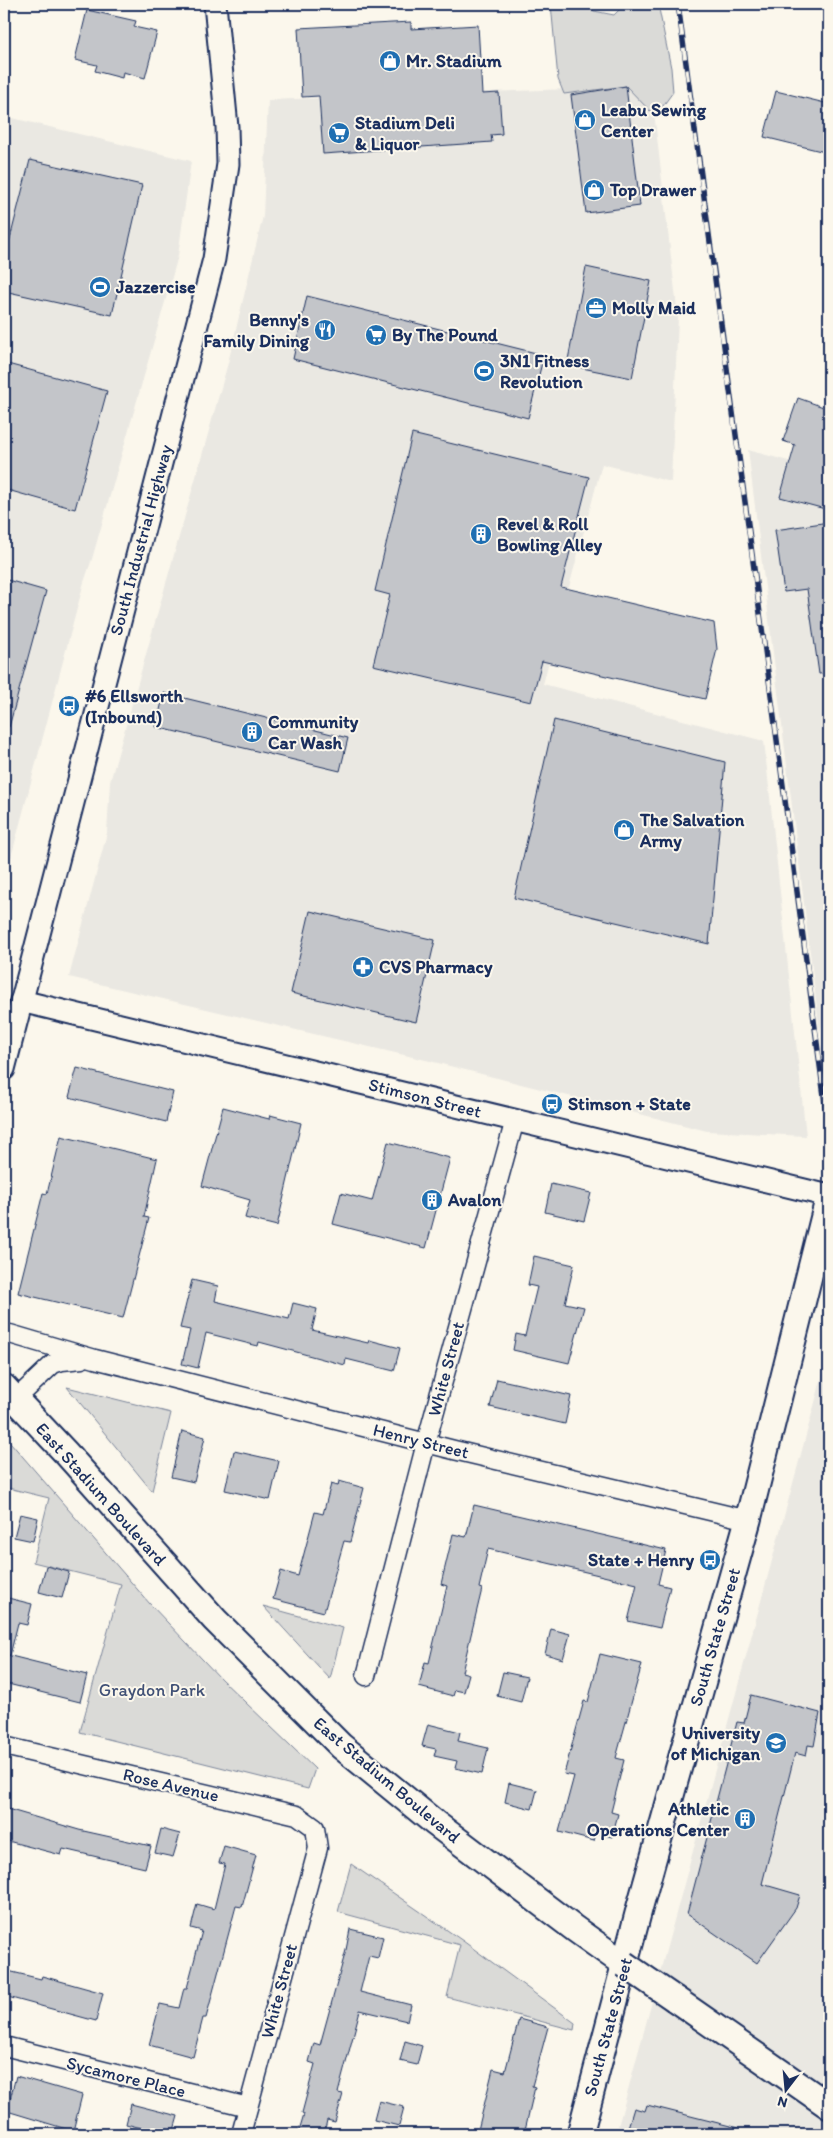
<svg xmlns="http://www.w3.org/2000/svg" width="833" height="2138" viewBox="0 0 833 2138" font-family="Itim,sans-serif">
<rect width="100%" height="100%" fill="#fbf7ec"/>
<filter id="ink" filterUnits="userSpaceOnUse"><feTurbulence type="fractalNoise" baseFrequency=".02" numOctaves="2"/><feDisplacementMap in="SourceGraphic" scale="10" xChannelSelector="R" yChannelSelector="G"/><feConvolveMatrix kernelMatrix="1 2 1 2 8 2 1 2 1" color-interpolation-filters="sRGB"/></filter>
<g filter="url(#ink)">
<g fill="#eae8e2">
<path d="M651,86L678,317L671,482L602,464L543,684L764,741L806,1136L707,1131L430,1061L69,977L107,833L110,782L228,363L263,216L268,100Z"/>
<path d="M4,116L191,161L178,256L92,559L84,582L4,884Z"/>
<path d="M748,450L829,472V997L820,1033Z"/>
<path d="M829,1351V2134H616Z"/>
</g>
<g fill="#dadad7" stroke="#7a849a">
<path d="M551,4H585L594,11L614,15L622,7L620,4H658L671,68L673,92L660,110L650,111L626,86L564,94L558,79Z"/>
<path d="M67,1387L171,1413L152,1491Z"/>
<path d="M4,1435L150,1604L221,1679L315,1769L308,1789L80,1732L121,1584L33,1562L49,1498L4,1487Z"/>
<path d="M263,1606L343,1628L330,1679Z"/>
<path d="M351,1864L463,1941L575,2023L574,2030L447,1997L460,1945L338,1912Z"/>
</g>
<g fill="#c3c5c9" stroke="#1b2f5e">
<path d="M87,10L136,21L134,27L157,32L145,78L123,72L122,78L95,71L97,65L75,60Z"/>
<path d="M411,22V29L478,25L482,94L499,93L502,134L491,135L492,142L323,154L319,96L302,97L298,28Z"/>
<path d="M626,86L640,206L586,213L571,95Z"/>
<path d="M776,91L829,104V153L764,137Z"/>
<path d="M30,160L142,185L112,315L4,291V262Z"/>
<path d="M586,267L651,281L632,378L567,365Z"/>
<path d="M307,296L544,355L528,418L293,359Z"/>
<path d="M4,363L107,391L75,509L4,489Z"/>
<path d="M798,398L829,409V510L780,497L795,445L783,441Z"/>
<path d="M412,434L589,477L561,587L714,623L717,649L705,699L542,661L531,702L373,665L390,595L375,591Z"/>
<path d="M829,522V673L819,674L807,589L784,592L775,530Z"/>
<path d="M4,579L46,591L9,727L4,726Z"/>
<path d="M164,693L348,738L340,771L156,727Z"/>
<path d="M554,720L725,762L709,944L514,898Z"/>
<path d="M310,911L435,940L416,1022L291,993Z"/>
<path d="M77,1068L173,1092L166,1122L69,1097Z"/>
<path d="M223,1107L269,1119L270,1115L301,1123L277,1226L245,1218L250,1200L202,1186Z"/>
<path d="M61,1136L157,1159L144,1217L149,1218L123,1318L18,1293L43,1193L47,1194Z"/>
<path d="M388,1142L450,1158L426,1248L333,1224L341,1193L372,1201Z"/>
<path d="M551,1184L591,1193L584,1221L545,1212Z"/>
<path d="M534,1256L574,1265L565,1303L584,1307L569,1363L513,1350L516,1334L525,1336L537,1287L528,1285Z"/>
<path d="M192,1280L218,1286L215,1301L289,1319L293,1303L317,1309L312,1330L368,1343L369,1340L400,1348L394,1371L346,1359L345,1365L259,1342L258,1346L206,1333L198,1368L182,1364L190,1330L180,1328Z"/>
<path d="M497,1379L571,1396L565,1424L490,1407Z"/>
<path d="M182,1431L205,1437L194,1482L171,1477Z"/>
<path d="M234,1451L279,1461L270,1500L225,1490Z"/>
<path d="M339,1481L364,1488L350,1542L344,1541L324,1612L273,1599L281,1571L298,1576L315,1512L323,1514L331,1484L338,1486Z"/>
<path d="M474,1505L666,1550L658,1584L670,1587L660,1628L628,1621L637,1584L488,1549L479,1588L482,1589L462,1672L469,1674L464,1692L455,1690L453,1696L419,1687L425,1662L429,1663L447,1586L441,1584L453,1534L466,1537Z"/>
<path d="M20,1514L38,1518L33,1541L14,1537Z"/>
<path d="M46,1566L69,1572L62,1598L39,1592Z"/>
<path d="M4,1597L32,1604L27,1625L18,1623L10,1655H7L87,1675L80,1702L4,1683Z"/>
<path d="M551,1629L570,1634L563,1659L545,1654Z"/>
<path d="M600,1654L642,1664L616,1758L624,1760L611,1812L618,1814L612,1837L596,1833L594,1841L559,1832L574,1776L564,1774L584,1701L588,1702Z"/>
<path d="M503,1672L527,1677L521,1702L497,1696Z"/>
<path d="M751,1695L820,1713L814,1746L808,1745L806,1756L795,1753L762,1884L800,1895L796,1908L757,1963L687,1914L737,1722L744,1723Z"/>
<path d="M428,1724L460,1732L458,1741L488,1748L482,1774L455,1768L457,1761L434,1756L436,1749L422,1746Z"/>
<path d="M509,1783L537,1790L532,1809L505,1802Z"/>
<path d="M4,1808L79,1830L151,1846L145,1868L63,1849L61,1855L4,1840Z"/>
<path d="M161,1829L180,1834L173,1857L155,1853Z"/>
<path d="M224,1846L256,1855L242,1907L236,1906L206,2018H203L193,2057L149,2045L160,2004L179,2008L184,1988H187L202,1931L191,1928L197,1904L214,1909L225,1864L219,1863Z"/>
<path d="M350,1929L383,1937L378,1958L369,1956L360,1992L411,2005L407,2021L360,2010L338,2093L343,2094L335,2122L327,2120L324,2134H298L304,2114L302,2113L315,2064L309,2062L314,2043L320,2045L346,1950Z"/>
<path d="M4,1970L41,1979L42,1976L103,1993L96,2021L4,1996Z"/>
<path d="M519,2019L548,2027L532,2086L535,2087L524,2134H477L493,2069L505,2072Z"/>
<path d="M405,2041L422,2046L417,2065L400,2061Z"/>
<path d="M16,2076L82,2095L73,2131L7,2111Z"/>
<path d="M379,2101L404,2107L399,2126L374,2120Z"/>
<path d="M131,2104L178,2116L173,2134H165L126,2124Z"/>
<path d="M647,2105L738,2128L737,2134H626L634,2108L645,2111Z"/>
</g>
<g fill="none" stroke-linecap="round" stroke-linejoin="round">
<g stroke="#1b2f5e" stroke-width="21">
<g id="minor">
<path d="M4,1334H10L95,1359L454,1450L748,1520"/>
<path d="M16,1399L53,1364L62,1361L82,1359"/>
<path d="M366,1676L426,1443L515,1120"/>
<path d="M4,1746L297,1815L315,1828L318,1848L241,2134"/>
<path d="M4,2046L248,2107"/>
</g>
</g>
<g stroke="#1b2f5e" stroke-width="25">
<g id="tertiary">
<path d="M21,1001L829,1196"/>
<path d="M4,1069L214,259L228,164L227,127L215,4"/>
</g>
</g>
<g stroke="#1b2f5e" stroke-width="29">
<g id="secondary">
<path d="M4,1387L66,1453L215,1620L341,1746L435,1823L575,1929L624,1964"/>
<path d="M675,1999L829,2106"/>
<path d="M580,2134L640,1906L748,1520L829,1196"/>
</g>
</g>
<use href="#minor" stroke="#fbf7ec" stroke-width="18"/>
<use href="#tertiary" stroke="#fbf7ec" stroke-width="21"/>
<use href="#secondary" stroke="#fbf7ec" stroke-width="25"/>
<g stroke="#1b2f5e" stroke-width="5.5">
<path id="rail" d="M678,4C727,381 781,757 829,1134"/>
</g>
<use href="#rail" stroke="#fbf7ec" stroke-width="4" stroke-dasharray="11" stroke-linecap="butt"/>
<g stroke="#1b2f5e" stroke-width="29" stroke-linecap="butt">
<path id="secondary-bridge" d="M624,1964L675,1999"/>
</g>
<use href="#secondary-bridge" stroke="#fbf7ec" stroke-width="25"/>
</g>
</g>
<defs>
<g id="shop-disc" transform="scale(1.125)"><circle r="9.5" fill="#1f6fb2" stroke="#fbf7ec"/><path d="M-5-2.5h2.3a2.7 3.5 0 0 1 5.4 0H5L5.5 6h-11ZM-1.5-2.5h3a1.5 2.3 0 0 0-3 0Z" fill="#fff"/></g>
<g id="supermarket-disc" transform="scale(1.125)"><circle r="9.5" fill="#1f6fb2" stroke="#fbf7ec"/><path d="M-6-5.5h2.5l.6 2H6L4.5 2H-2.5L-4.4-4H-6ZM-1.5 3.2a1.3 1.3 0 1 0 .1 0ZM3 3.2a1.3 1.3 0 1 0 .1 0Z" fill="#fff"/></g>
<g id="stadium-disc" transform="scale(1.125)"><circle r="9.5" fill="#1f6fb2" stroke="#fbf7ec"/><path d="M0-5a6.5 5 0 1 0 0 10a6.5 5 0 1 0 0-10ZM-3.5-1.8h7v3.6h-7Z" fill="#fff"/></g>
<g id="office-disc" transform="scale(1.125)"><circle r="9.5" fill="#1f6fb2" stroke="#fbf7ec"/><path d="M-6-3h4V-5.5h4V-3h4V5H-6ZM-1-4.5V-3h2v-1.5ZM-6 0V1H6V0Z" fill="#fff"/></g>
<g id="restaurant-disc" transform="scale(1.125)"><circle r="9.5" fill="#1f6fb2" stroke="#fbf7ec"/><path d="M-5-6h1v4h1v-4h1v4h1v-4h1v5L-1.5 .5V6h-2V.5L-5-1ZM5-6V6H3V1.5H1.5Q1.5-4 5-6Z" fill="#fff"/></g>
<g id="building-disc" transform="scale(1.125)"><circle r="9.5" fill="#1f6fb2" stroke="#fbf7ec"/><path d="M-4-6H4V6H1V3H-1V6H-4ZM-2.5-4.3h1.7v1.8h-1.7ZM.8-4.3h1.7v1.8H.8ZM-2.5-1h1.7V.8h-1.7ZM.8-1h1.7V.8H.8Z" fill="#fff"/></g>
<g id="bus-disc" transform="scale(1.125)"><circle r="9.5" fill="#1f6fb2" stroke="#fbf7ec"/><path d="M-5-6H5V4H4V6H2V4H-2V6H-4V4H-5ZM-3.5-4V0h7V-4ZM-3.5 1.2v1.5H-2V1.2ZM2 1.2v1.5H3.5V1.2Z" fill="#fff"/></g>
<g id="pharmacy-disc" transform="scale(1.125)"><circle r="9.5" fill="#1f6fb2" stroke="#fbf7ec"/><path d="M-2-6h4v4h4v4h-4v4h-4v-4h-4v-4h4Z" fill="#fff"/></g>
<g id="university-disc" transform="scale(1.125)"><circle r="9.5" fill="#1f6fb2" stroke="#fbf7ec"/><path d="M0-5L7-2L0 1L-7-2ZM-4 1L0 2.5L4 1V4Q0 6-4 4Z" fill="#fff"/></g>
</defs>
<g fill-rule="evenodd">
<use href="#shop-disc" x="390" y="61"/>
<use href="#shop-disc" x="585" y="120"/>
<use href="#supermarket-disc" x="339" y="133"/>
<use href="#shop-disc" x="594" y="190"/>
<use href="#stadium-disc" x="100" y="287"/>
<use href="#office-disc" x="596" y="308"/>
<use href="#restaurant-disc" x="325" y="330"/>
<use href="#supermarket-disc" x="376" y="335"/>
<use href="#stadium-disc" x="484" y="371"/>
<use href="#building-disc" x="481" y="534"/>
<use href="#bus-disc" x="69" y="706"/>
<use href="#building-disc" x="252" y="732"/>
<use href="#shop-disc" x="624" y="830"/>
<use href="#pharmacy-disc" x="363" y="967"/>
<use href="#bus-disc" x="552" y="1104"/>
<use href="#building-disc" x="432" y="1200"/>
<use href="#bus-disc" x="710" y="1560"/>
<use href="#university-disc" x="776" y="1743"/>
<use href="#building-disc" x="745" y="1819"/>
</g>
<g text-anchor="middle" stroke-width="4" stroke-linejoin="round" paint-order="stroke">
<g font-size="18" font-weight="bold" fill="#1b2f5e" stroke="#fbf7ec" text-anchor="start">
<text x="406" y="67">Mr. Stadium</text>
<text x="601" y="116">Leabu Sewing<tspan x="601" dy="21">Center</tspan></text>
<text x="355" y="129">Stadium Deli<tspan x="355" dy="21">&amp; Liquor</tspan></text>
<text x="610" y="196">Top Drawer</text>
<text x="116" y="293">Jazzercise</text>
<text x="612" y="314">Molly Maid</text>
<text x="309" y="326" text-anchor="end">Benny's<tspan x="309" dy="21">Family Dining</tspan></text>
<text x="392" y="341">By The Pound</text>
<text x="500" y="367">3N1 Fitness<tspan x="500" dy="21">Revolution</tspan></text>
<text x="497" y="530">Revel &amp; Roll<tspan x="497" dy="21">Bowling Alley</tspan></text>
<text x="85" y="702">#6 Ellsworth<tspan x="85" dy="21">(Inbound)</tspan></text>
<text x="268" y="728">Community<tspan x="268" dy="21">Car Wash</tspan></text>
<text x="640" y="826">The Salvation<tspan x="640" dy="21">Army</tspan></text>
<text x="379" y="973">CVS Pharmacy</text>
<text x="568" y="1110">Stimson + State</text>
<text x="448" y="1206">Avalon</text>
<text x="694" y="1566" text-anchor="end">State + Henry</text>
<text x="760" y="1739" text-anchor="end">University<tspan x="760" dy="21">of Michigan</tspan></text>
<text x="729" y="1815" text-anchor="end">Athletic<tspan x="729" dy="21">Operations Center</tspan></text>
</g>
<g font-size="18" fill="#1b2f5e" stroke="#fbf7ec">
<text transform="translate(141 540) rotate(-75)" y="6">South Industrial Highway</text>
<text transform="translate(425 1098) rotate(14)" y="6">Stimson Street</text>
<text transform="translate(446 1369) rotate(-75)" y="6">White Street</text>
<text transform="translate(421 1441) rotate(14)" y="6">Henry Street</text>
<text transform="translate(101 1494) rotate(48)" y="6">East Stadium Boulevard</text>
<text transform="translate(715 1637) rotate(-74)" y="6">South State Street</text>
<text transform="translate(387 1780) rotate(40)" y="6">East Stadium Boulevard</text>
<text transform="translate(171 1785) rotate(13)" y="6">Rose Avenue</text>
<text transform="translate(279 1991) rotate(-75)" y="6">White Street</text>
<text transform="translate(608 2027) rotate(-75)" y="6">South State Street</text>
<text transform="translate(126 2077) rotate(14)" y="6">Sycamore Place</text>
</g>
<g font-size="18" fill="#415176" stroke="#fbf7ec">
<text x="152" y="1696">Graydon Park</text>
</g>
</g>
<rect width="833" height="2138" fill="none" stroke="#fbf7ec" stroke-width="20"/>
<rect x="10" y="10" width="813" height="2118" fill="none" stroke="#1b2f5e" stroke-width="2" filter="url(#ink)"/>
<g transform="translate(786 2090) rotate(196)" stroke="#fbf7ec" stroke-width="4" paint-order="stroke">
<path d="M0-4L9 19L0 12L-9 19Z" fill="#1b2f5e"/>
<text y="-8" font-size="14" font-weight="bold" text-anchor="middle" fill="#1b2f5e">N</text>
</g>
</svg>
